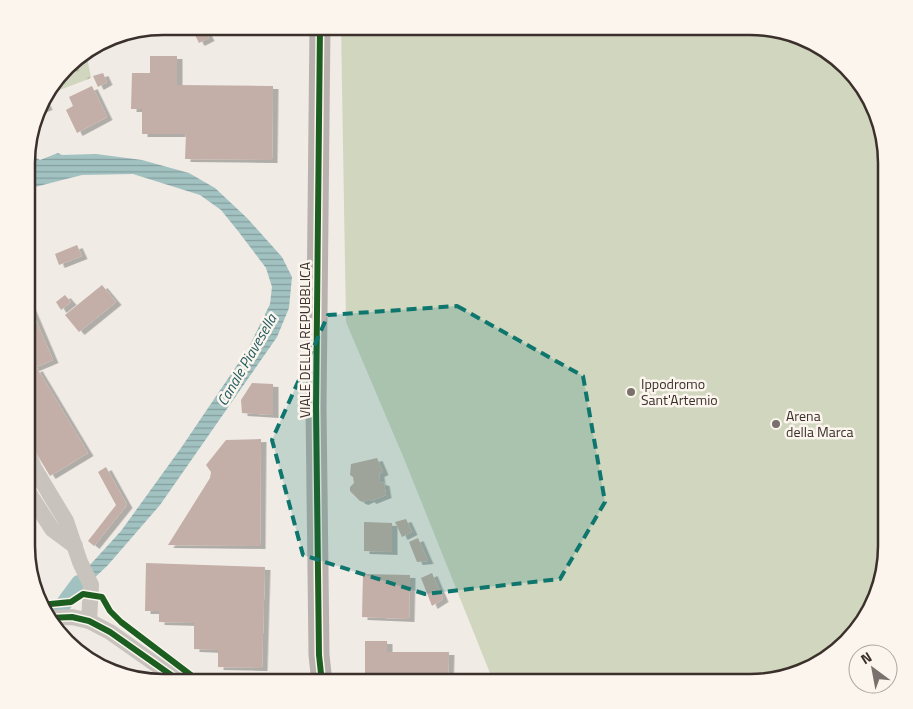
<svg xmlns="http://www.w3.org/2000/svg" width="913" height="709" viewBox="0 0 913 709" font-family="'Titillium Web',sans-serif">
<defs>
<pattern id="forest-firs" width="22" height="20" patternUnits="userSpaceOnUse" patternTransform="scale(1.25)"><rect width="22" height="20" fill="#d1d6bf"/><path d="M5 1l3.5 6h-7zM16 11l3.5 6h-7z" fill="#b4b8a4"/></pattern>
<pattern id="water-rules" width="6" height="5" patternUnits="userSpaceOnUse" patternTransform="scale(1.25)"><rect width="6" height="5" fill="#a1c2c1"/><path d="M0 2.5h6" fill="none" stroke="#849e9d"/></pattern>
<filter id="shadow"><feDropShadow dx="5.5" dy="3" stdDeviation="0" flood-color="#0004"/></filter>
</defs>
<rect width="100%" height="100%" fill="#f0ebe5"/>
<path fill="url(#forest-firs)" d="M86,52L91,78L44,96L73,60Z"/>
<path fill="#d1d6bf" d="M341,26L759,27L803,37L840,60L876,110L887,163L886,555L876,599L853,636L803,672L750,683H494L405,461L346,322Z"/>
<path fill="url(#water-rules)" d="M27,153L40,160L58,153L62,155L96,154L142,160L189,173L215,188L247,218L282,257L292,277L289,308L277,337L160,505L108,565L71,600H58L121,531L181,448L248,349L270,304L272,287L266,268L238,231L221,210L200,195L133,174L82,175L27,189Z"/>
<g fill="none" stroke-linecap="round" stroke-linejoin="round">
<path stroke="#a1c2c1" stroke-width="16" d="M55,626C57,609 69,597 79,583"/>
</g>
<g fill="#c3afa7" filter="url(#shadow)">
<path d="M203,26L209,38L199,43L193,31Z"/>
<path d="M150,56H177V85L273,86L272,160L185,159L186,134H142V109H131L132,73H150Z"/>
<path d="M103,73L107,82L98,87L93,76Z"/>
<path d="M92,86L107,117L77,133L66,110L73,106L69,97Z"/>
<path d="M43,98L47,107L39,110L43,99Z"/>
<path d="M77,245L82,256L59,265L55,254Z"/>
<path d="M102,285L116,302L79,332L65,315Z"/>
<path d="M65,295L71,302L61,310L56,302Z"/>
<path d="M27,299L53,360L27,371Z"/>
<path d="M37,368L88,453L50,476L27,438V375Z"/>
<path d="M252,383L273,384V415L242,413L241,400Z"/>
<path d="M261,439L260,546L168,545L210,478L211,472L206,465L226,440Z"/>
<path d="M377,458L383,472L379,474L380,482L384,483L386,495L371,501L369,499L363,502L360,501L350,491V487L354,483L353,477L350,475L351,464Z"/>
<path d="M106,467L127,505L94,546L88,541L116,505L98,472Z"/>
<path d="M406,519L412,532L402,537L395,522Z"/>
<path d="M364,522L392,523V552L364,551Z"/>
<path d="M418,538L428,561L417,562L409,542Z"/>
<path d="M146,563L265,567L262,668L218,667V650L194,649V623L159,622V611H145Z"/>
<path d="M432,573L443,599L432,606L421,578Z"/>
<path d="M363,574L410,575L409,619L362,617Z"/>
<path d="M365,641H387V652H449L448,683H374V680H365Z"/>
</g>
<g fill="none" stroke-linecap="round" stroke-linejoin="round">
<g stroke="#c9c3be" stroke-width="16">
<path d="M28,452L34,468L66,521L80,562L91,585L89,621"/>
<path d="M27,490L52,529L75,546"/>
<path d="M49,618L72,617L89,621L110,632L181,682"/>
</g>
<path stroke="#b8b1ad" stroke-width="21" d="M320,26L316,407L319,655L322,683"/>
<g stroke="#fbf5ee" stroke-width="9">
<g id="cycleway">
<path d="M320,26L316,407L319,655L322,683"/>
<path d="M40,605L71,602L83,594L102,597L110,611L121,622L200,682"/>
<path d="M49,618L72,617L89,621L110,632L181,682"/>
</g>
</g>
<use href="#cycleway" stroke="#1b5e20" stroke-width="6"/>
</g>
<path fill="#0f766e" fill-opacity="0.2" stroke="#0f766e" stroke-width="4" stroke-dasharray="10 6" stroke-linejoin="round" d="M457,306L583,376L605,502L560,579L425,594L303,555L272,440L328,315Z"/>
<g fill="#7a716c" stroke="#fbf5ee" stroke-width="2">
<circle cx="631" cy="392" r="5"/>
<circle cx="776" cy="424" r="5"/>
</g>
<g text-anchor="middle" stroke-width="5" stroke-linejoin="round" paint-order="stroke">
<g font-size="14" fill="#3b302b" stroke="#fbf5ee">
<text transform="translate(305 340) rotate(-90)" y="5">VIALE DELLA REPUBBLICA</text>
</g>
<g font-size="14" fill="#3b302b" stroke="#fbf5ee" text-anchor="start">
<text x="641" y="389">Ippodromo<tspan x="641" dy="16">Sant'Artemio</tspan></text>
<text x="786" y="421">Arena<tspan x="786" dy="16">della Marca</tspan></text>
</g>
<g font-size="15" font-style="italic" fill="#1f5a5e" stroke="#fbf5ee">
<text transform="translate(247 360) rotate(-60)" y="5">Canale Piavesella</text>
</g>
</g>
<path d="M0 0H913V709H0ZM163 35H750A128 128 0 0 1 878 163V546A128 128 0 0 1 750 674H163A128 128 0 0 1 35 546V163A128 128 0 0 1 163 35Z" fill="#fbf5ee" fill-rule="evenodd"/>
<path fill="none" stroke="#3b302b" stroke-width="2.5" d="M163 35H750A128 128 0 0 1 878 163V546A128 128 0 0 1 750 674H163A128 128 0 0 1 35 546V163A128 128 0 0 1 163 35Z"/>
<g transform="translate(873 669) rotate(328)"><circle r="24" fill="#fbf5ee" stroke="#aea6a0"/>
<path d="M0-4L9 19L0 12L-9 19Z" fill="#7a716c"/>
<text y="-8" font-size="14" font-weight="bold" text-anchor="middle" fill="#3b302b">N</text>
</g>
</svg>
